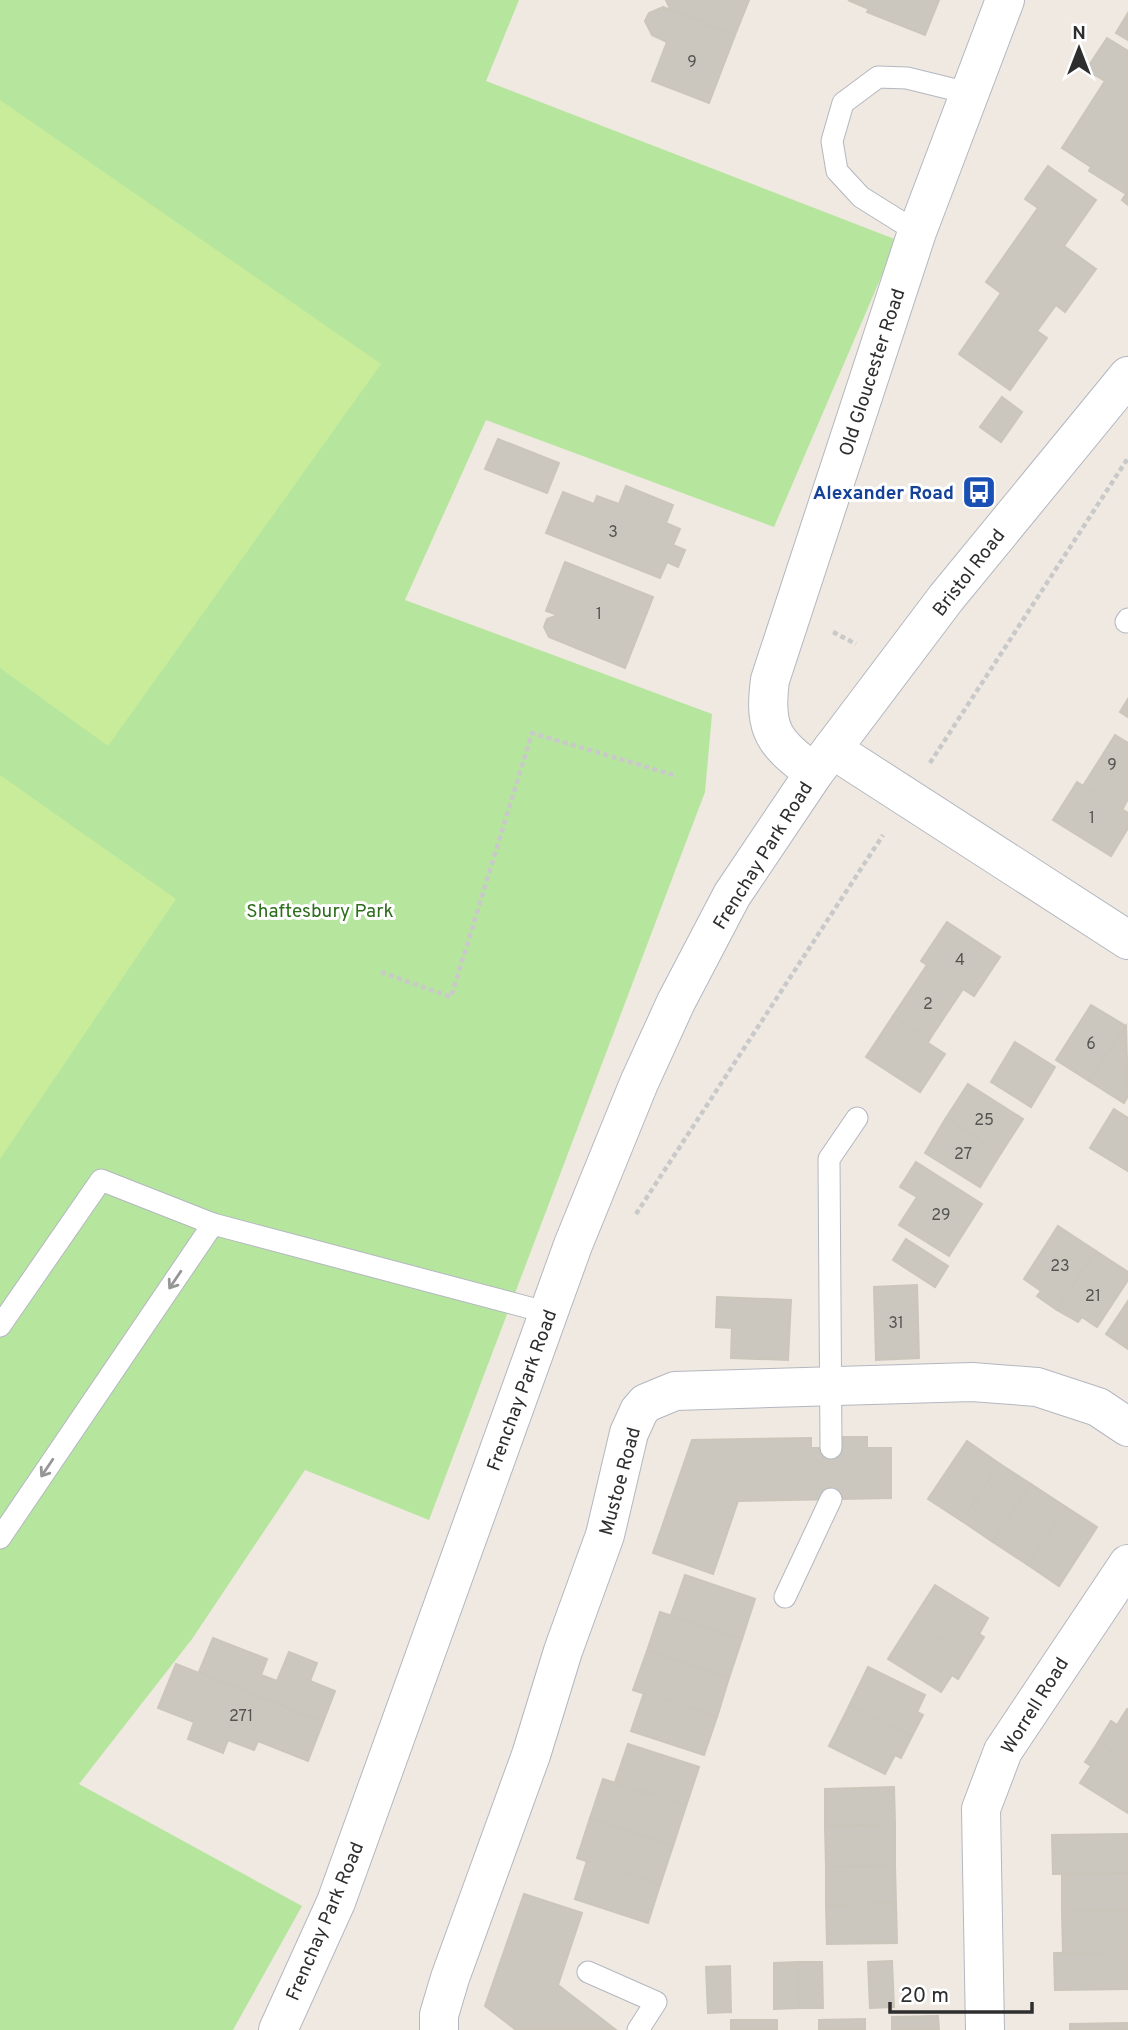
<svg xmlns="http://www.w3.org/2000/svg" width="1128" height="2030" viewBox="0 0 1128 2030" font-family="Overpass,sans-serif">
<rect width="100%" height="100%" fill="#efe9e1"/>
<path fill="#b6e59e" d="M0,0H519L486,81L897,240L774,527L486,420L405,600L712,714L705,792L429,1520L305,1470L192,1639L79,1784L302,1906L233,2030H0Z"/>
<g fill="#c9ec9a">
<path d="M0,100L381,364L108,746L0,668Z"/>
<path d="M0,775L176,899L0,1159Z"/>
</g>
<g fill="#cbc7bf" stroke="#cbc5ba" stroke-width="2">
<path d="M666,0H749L735,35L670,9Z"/>
<path d="M848,0H939L925,35L867,12L869,9Z"/>
<path d="M663,7L735,35L709,103L652,81L667,42L652,35L645,21L649,13Z"/>
<path d="M1128,13V40L1116,33Z"/>
<path d="M1107,38L1128,51V205L1122,200L1126,194L1089,171L1091,167L1062,148L1105,81L1086,70Z"/>
<path d="M1048,166L1096,200L1064,246L1096,269L1065,312L1056,305L1037,331L1047,338L1010,390L959,354L1001,293L986,282L1038,208L1025,199Z"/>
<path d="M1002,397L1022,412L1001,442L980,427Z"/>
<path d="M498,439L559,463L547,493L485,469Z"/>
<path d="M626,486L673,505L666,523L680,529L673,545L685,550L678,567L667,562L660,578L546,533L563,492L594,504L597,496L619,504Z"/>
<path d="M565,562L653,597L625,668L549,637L544,627L547,619L558,615L546,611Z"/>
<path d="M1128,699V717L1120,712Z"/>
<path d="M1115,735L1128,743V799L1122,810L1083,786Z"/>
<path d="M1077,782L1128,813V828L1111,856L1053,820Z"/>
<path d="M947,922L1000,957L974,996L921,961Z"/>
<path d="M927,965L963,989L929,1040L893,1016Z"/>
<path d="M1091,1005L1126,1026L1089,1081L1056,1060Z"/>
<path d="M893,1016L929,1040L928,1043L945,1054L920,1092L866,1057Z"/>
<path d="M1126,1026L1128,1096L1124,1103L1089,1081Z"/>
<path d="M1015,1042L1055,1067L1031,1107L991,1082Z"/>
<path d="M968,1084L1023,1119L1001,1153L946,1118Z"/>
<path d="M1114,1109L1128,1118V1171L1090,1148Z"/>
<path d="M946,1118L1001,1153L980,1187L925,1153Z"/>
<path d="M916,1162L982,1204L949,1256L899,1225L917,1197L900,1187Z"/>
<path d="M1058,1226L1096,1251L1057,1310L1037,1296L1041,1291L1024,1279Z"/>
<path d="M906,1239L948,1266L935,1287L893,1260Z"/>
<path d="M1096,1251L1128,1272V1280L1097,1327L1082,1317L1078,1322L1057,1310Z"/>
<path d="M917,1285L919,1358L876,1360L874,1287Z"/>
<path d="M717,1297L791,1300L788,1360L731,1358L732,1328L716,1327Z"/>
<path d="M1128,1301V1349L1106,1334Z"/>
<path d="M843,1437H867V1448H891V1498L738,1501L713,1574L653,1553L692,1440L811,1438V1448H843Z"/>
<path d="M967,1441L1000,1464L962,1521L928,1499Z"/>
<path d="M1000,1464L1031,1484L993,1542L962,1521Z"/>
<path d="M1031,1484L1066,1507L1028,1565L993,1542Z"/>
<path d="M1066,1507L1097,1527L1059,1586L1028,1565Z"/>
<path d="M685,1575L755,1599L742,1639L671,1615Z"/>
<path d="M935,1585L988,1618L979,1634L984,1637L971,1658L912,1621Z"/>
<path d="M660,1612L742,1639L729,1678L647,1651Z"/>
<path d="M912,1621L971,1658L958,1679L952,1675L941,1692L888,1659Z"/>
<path d="M213,1638L267,1659L261,1675L277,1681L289,1652L317,1663L310,1681L335,1691L323,1722L199,1672Z"/>
<path d="M647,1651L729,1678L717,1717L633,1690Z"/>
<path d="M176,1664L323,1722L308,1761L258,1741L254,1750L228,1740L223,1753L188,1739L194,1722L158,1708Z"/>
<path d="M868,1667L925,1695L917,1712L923,1715L912,1736L849,1706Z"/>
<path d="M644,1693L717,1717L704,1755L631,1731Z"/>
<path d="M849,1706L912,1736L901,1758L895,1755L885,1774L829,1746Z"/>
<path d="M1127,1709L1128,1710V1761L1098,1742L1111,1721L1117,1725Z"/>
<path d="M1098,1742L1128,1761V1813L1080,1783L1091,1766L1085,1762Z"/>
<path d="M628,1744L699,1767L686,1806L615,1782Z"/>
<path d="M603,1779L686,1806L673,1846L590,1818Z"/>
<path d="M894,1787L895,1824L825,1826V1789Z"/>
<path d="M590,1818L673,1846L660,1885L577,1858Z"/>
<path d="M895,1824V1866L826,1867L825,1826Z"/>
<path d="M1128,1834V1873L1053,1874L1052,1835Z"/>
<path d="M587,1861L660,1885L648,1923L575,1899Z"/>
<path d="M895,1866L896,1903L826,1905V1867Z"/>
<path d="M1128,1873V1911L1062,1912V1874Z"/>
<path d="M524,1894L582,1913L558,1985L616,2030H516L485,2006Z"/>
<path d="M896,1903L897,1943L827,1944L826,1905Z"/>
<path d="M1128,1911V1952L1063,1953L1062,1912Z"/>
<path d="M1128,1952V1989L1055,1990L1054,1953Z"/>
<path d="M892,1961L894,2007L870,2008L868,1962Z"/>
<path d="M798,1962H822L823,2008H799Z"/>
<path d="M798,1962L799,2008L774,2009V1963Z"/>
<path d="M730,1966L731,2012L708,2013L706,1967Z"/>
<path d="M938,2016L939,2030H892V2017Z"/>
<path d="M865,2019V2030H819V2020Z"/>
<rect x="731" y="2020" width="46" height="10"/>
<path d="M1128,2023V2030H1070V2024Z"/>
</g>
<g fill="none" stroke-linecap="round" stroke-linejoin="round">
<g stroke="#b4b7c1" stroke-width="23">
<g id="service">
<path d="M917,232L861,197L837,171L832,141L843,103L878,77L907,78L968,93"/>
<path d="M1126,622L1128,619"/>
<path d="M0,1326L101,1180L213,1224L549,1313"/>
<path d="M831,1448L829,1159L857,1118"/>
<path d="M0,1538L213,1224"/>
<path d="M785,1597L831,1499"/>
<path d="M588,1972L656,2002L638,2030"/>
</g>
</g>
<g stroke="#b4b7c1" stroke-width="40">
<g id="minor">
<path d="M832,749L1128,940"/>
<path d="M814,773C775,743 763,732 770,680L917,232L1005,0"/>
<path d="M439,2030V2015L450,1978L531,1755L563,1651L605,1535L629,1433L639,1411L646,1403L675,1391L972,1382L1037,1387L1098,1407L1128,1427"/>
<path d="M985,2030L981,1809L1003,1751L1128,1564"/>
</g>
</g>
<g stroke="#b4b7c1" stroke-width="40">
<path id="secondary" d="M278,2030L336,1902L573,1245L639,1083L676,1002L732,895L814,773L946,598L1128,376"/>
</g>
<g stroke="#c9c9c9" stroke-width="4.5" stroke-dasharray="5 3.5" stroke-linecap="butt">
<path d="M833,632L856,644"/>
<path d="M930,763L1128,458"/>
<path d="M381,972L451,997L532,733L677,776"/>
<path d="M636,1214L883,835"/>
</g>
<use href="#service" stroke="#fff" stroke-width="21"/>
<use href="#minor" stroke="#fff" stroke-width="38"/>
<use href="#secondary" stroke="#fff" stroke-width="38"/>
</g>
<defs><path id="oneway-shaft" d="M-6 0H5M1.5-3L5.5 0L1.5 3" fill="none" stroke-width="1.6" stroke-linecap="round" stroke-linejoin="round" transform="scale(1.75)"/></defs>
<g stroke="#969696">
<use href="#oneway-shaft" transform="translate(175 1280) rotate(124)"/>
<use href="#oneway-shaft" transform="translate(47 1468) rotate(124)"/>
</g>
<defs>
<g id="bus-square" transform="scale(1.75)"><rect x="-9" y="-9" width="18" height="18" rx="4" fill="#1a4fb4" stroke="#fff"/><path d="M-5-6H5V4H4V6H2V4H-2V6H-4V4H-5ZM-3.5-4V0h7V-4ZM-3.5 1.2v1.5H-2V1.2ZM2 1.2v1.5H3.5V1.2Z" fill="#fff"/></g>
</defs>
<g fill-rule="evenodd">
<use href="#bus-square" x="979" y="492"/>
</g>
<g text-anchor="middle" stroke-width="6" stroke-linejoin="round" paint-order="stroke">
<g font-size="16" fill="#555452">
<text x="692" y="67">9</text>
<text x="613" y="537">3</text>
<text x="599" y="619">1</text>
<text x="1112" y="770">9</text>
<text x="1092" y="823">1</text>
<text x="960" y="965">4</text>
<text x="928" y="1009">2</text>
<text x="1091" y="1049">6</text>
<text x="984" y="1125">25</text>
<text x="963" y="1159">27</text>
<text x="941" y="1220">29</text>
<text x="1060" y="1271">23</text>
<text x="1093" y="1301">21</text>
<text x="896" y="1328">31</text>
<text x="241" y="1721">271</text>
</g>
<g font-size="19" fill="#2e2e2e" stroke="#fff">
<text transform="translate(871 372) rotate(-72)" y="7">Old Gloucester Road</text>
<text transform="translate(968 572) rotate(-52)" y="7">Bristol Road</text>
<text transform="translate(762 855) rotate(-58)" y="7">Frenchay Park Road</text>
<text transform="translate(521 1390) rotate(-70)" y="7">Frenchay Park Road</text>
<text transform="translate(619 1481) rotate(-75)" y="7">Mustoe Road</text>
<text transform="translate(1034 1705) rotate(-58)" y="7">Worrell Road</text>
<text transform="translate(324 1921) rotate(-67)" y="7">Frenchay Park Road</text>
</g>
<g font-size="19" font-weight="bold" fill="#164399" stroke="#fff" text-anchor="end">
<text x="954" y="499">Alexander Road</text>
</g>
<g font-size="19" fill="#2c6e1b" stroke="#fff">
<text x="320" y="917">Shaftesbury Park</text>
</g>
</g>
<g transform="translate(1079 49)" stroke="#ffffff" stroke-width="5" paint-order="stroke">
<path d="M0-5L12 26L0 18L-12 26Z" fill="#2e2e2e"/>
<text y="-10" font-size="19" font-weight="bold" text-anchor="middle" fill="#2e2e2e">N</text>
</g>
<path d="M890 2002v10h142v-10" fill="none" stroke="#2e2e2e" stroke-width="3.5"/>
<text x="900" y="2002" font-size="21" fill="#2e2e2e" stroke="#ffffff" stroke-width="5" paint-order="stroke">20 m</text>
</svg>
